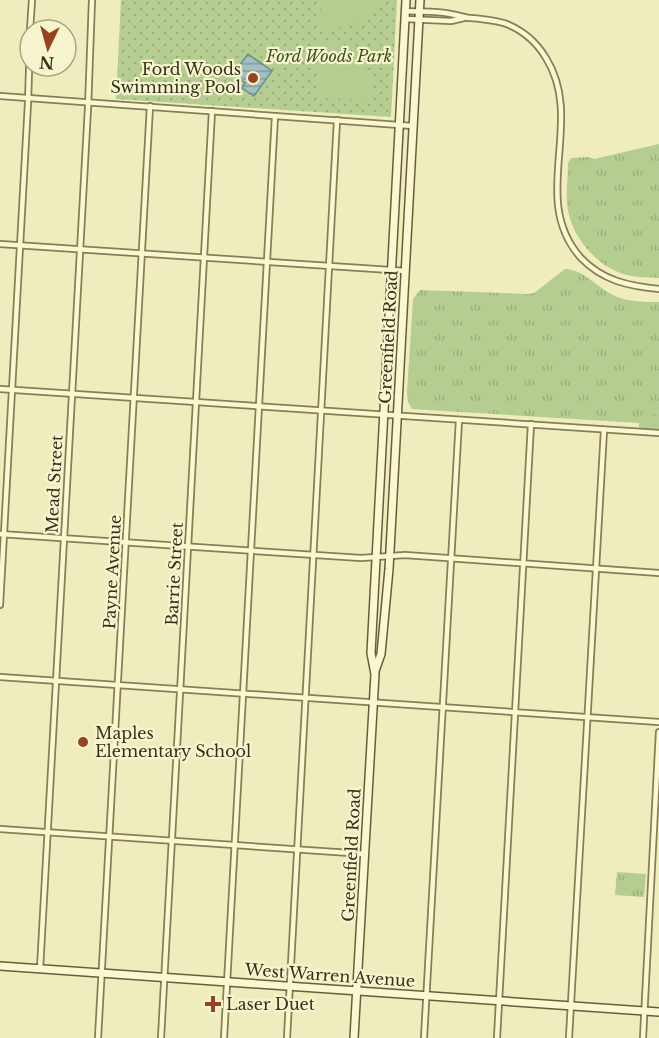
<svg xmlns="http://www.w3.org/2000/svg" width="659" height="1038" viewBox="0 0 659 1038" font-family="'Libre Baskerville',serif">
<defs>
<pattern id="grass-tufts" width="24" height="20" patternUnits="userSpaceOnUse" patternTransform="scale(1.5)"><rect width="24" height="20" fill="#b6cd91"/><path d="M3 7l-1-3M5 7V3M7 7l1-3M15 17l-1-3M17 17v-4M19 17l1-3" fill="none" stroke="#9db07c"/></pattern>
<pattern id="forest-firs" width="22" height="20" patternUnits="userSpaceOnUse" patternTransform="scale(1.5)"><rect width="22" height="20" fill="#b6cd91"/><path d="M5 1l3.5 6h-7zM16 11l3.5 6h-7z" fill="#9db07c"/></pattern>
<pattern id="park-dots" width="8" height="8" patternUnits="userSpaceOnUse" patternTransform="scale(1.5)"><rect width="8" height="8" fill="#b6cd91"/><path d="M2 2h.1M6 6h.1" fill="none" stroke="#9db07c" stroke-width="1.8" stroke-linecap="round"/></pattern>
<pattern id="water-rules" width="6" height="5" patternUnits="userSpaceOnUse" patternTransform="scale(1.5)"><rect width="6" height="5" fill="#a1c0bf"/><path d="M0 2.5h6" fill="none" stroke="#849c9a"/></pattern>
</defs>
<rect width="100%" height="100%" fill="#efedbd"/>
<g fill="url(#grass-tufts)">
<path d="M659,144V278C650,277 640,278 631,276C599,270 570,237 567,204C566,191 568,176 568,163L571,158L589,157L594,159Z"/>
<path d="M565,269C584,270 595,285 611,294C626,302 643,302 659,302V411L639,423L412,409L408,402L407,392L413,299L420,290L528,294L534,293Z"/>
<path d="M617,872L646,874L644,897L615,895Z"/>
</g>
<path fill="url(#forest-firs)" d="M659,411V431L639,430V423Z"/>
<path fill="url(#park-dots)" d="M121,0H397L391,117L116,99Z"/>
<g fill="#b6cd91">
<path d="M321,0H383C367,21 345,30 320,28Z"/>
<path d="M319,40C353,42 375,66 373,100L319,98L316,94Z"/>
</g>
<path fill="url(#water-rules)" stroke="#688d8d" stroke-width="1.5" d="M248,54L272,71L254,96L242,88L245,83L233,74Z"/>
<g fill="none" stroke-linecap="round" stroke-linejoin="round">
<g stroke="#877d56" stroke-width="8">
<g id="minor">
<path d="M406,11C421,12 436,11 451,14C457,15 463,17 469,18C482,19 497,20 509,25C525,32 537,43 546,58C586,122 528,199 581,258C603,281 629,286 659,289"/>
<path d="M405,19L451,21L464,18"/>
<path d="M30,30L32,0"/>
<path d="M0,96L413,126"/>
<path d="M0,244L406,271"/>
<path d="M0,389L659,433"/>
<path d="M0,534L361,558L405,555L659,573"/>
<path d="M0,605L28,103L30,38"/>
<path d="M0,677L659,722"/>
<path d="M0,829L365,854"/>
<path d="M40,969L88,108L92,0"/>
<path d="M98,1038L150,106"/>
<path d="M161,1038L212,111"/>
<path d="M224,1038L275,116"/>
<path d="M287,1038L337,120"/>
<path d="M424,1038L459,420"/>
<path d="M497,1038L531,424"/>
<path d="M569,1038L604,430"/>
<path d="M643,1038L659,732"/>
</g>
</g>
<g stroke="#695d39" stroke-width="10">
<g id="secondary">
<path d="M375,671L381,654L389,569L420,0"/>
<path d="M0,966L659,1012"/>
<path d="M354,1038L375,674L371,653L406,0"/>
</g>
</g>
<use href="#minor" stroke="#faf8d0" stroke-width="4.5"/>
<use href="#secondary" stroke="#faf8d0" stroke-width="7"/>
</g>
<g fill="#984224" stroke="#f6f5cd" stroke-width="2">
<circle cx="253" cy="78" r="6"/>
<circle cx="83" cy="742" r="6"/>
<path d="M210 995h6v6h6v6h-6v6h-6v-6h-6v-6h6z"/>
</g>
<g text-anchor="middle" stroke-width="4.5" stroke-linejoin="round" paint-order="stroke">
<g font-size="16" font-style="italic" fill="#395321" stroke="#f6f5cd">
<text x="329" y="62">Ford Woods Park</text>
</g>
<g font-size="16" fill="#362f1b" stroke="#f6f5cd" text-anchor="start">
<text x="241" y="75" text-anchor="end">Ford Woods<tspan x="241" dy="18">Swimming Pool</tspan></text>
<text x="95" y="739">Maples<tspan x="95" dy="18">Elementary School</tspan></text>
<text x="226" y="1010">Laser Duet</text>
</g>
<g font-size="16" fill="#362f1b" stroke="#f6f5cd">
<text transform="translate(388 337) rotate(-87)" y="6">Greenfield Road</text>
<text transform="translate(54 484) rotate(-87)" y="6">Mead Street</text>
<text transform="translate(112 572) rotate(-87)" y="6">Payne Avenue</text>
<text transform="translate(174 574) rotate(-87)" y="6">Barrie Street</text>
<text transform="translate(351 855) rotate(-87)" y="6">Greenfield Road</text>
<text transform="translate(330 975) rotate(4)" y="6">West Warren Avenue</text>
</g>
</g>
<g transform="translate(48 48) rotate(185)"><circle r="28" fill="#f6f5cd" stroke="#a9a686" stroke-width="1.5"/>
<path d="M0-4.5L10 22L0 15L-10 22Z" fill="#984224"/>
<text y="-9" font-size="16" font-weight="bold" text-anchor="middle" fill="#362f1b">N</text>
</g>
</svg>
